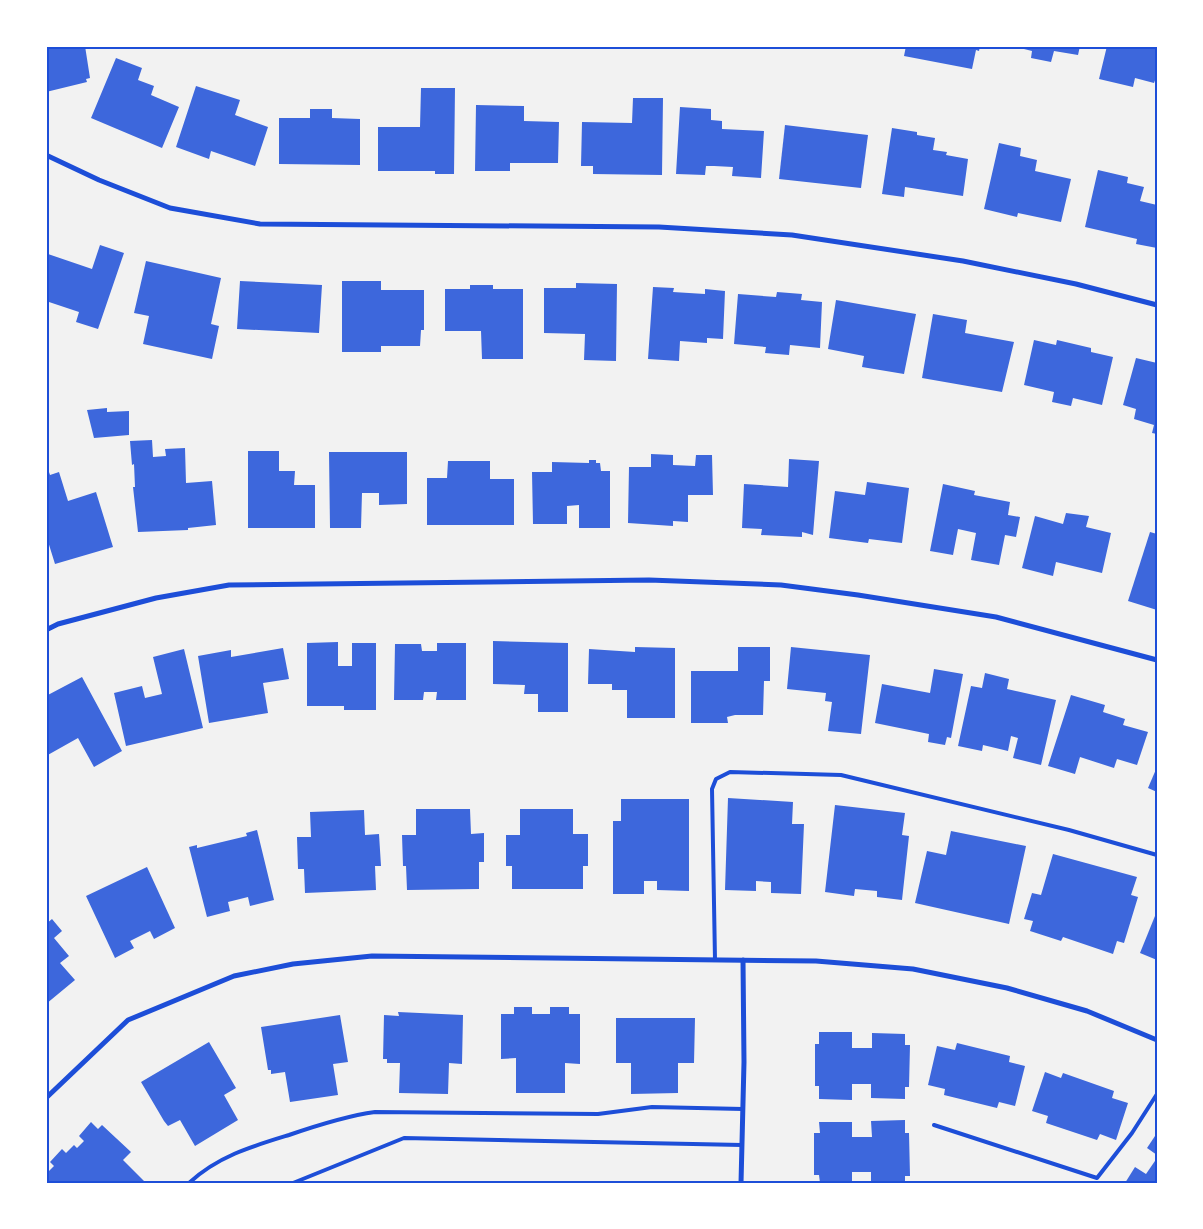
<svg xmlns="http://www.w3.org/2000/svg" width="1203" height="1229" viewBox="0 0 1203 1229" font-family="'Source Sans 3',sans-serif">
<rect width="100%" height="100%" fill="#f2f2f2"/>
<g fill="#3d67dc">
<path d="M46,46H85L90,78L86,79L87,82L46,92Z"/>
<path d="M906,46H980L979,51L976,50L972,69L904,56Z"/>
<path d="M1012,46H1080L1078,55L1054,51L1051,62L1031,58L1032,51Z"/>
<path d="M1107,46H1157V75L1154,83L1135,78L1133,87L1099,79Z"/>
<path d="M116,58L142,68L138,80L154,86L151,95L179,107L162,148L91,118Z"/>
<path d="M196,86L240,100L235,115L268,127L255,166L211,151L209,159L176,147Z"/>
<path d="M421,88H455L454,174H435V171H378V127H420Z"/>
<path d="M633,98H663L662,175L593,174V166H581L582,122L632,123Z"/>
<path d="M476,105L524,106V121L559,122L558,163H510V171H475Z"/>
<path d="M680,107L711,109V120L722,121V129L764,131L761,178L732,176L733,167L714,166H706L705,175L676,174Z"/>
<path d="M310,109H332V118L360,119V165L279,164V118H310Z"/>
<path d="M785,125L868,135L861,188L779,179Z"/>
<path d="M892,128L917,132V135L935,138L933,150L947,152L946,155L968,159L963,196L905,187L904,197L882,194Z"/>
<path d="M999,143L1021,148L1020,156L1037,160L1035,171L1071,179L1061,222L1018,213L1017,217L984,209Z"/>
<path d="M1098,170L1128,177L1127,183L1144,187L1140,201L1157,205V248L1136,244L1137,239L1085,227Z"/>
<path d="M100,245L124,253L98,329L76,322L79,312L46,301V260L48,254L92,269Z"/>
<path d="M146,261L221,278L211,324L219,326L212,359L143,344L149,316L134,313Z"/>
<path d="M240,281L322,285L319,333L237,329Z"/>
<path d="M342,281H381V290H424V330H421L420,346H381V352H342Z"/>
<path d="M576,283L617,284L616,361L584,360L585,334L544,333V288H576Z"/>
<path d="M470,285H493V289H523V359H482L481,331H445V289H470Z"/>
<path d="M653,287L674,288L673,292L705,294V289L725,291L723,339L707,338V343L680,341L679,361L648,359Z"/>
<path d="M777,292L802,294L801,300L822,302L820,348L790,345L789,355L765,353L766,347L734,344L738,294L776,297Z"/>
<path d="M836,300L916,314L904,374L862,367L864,356L828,349Z"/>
<path d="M933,314L967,320L965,333L1014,342L1002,392L922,378Z"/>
<path d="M1034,340L1056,345L1057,340L1091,348V352L1113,357L1102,405L1073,398L1071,406L1052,402L1054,392L1024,385Z"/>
<path d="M1136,358L1157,363V434L1152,433L1154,425L1134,419L1136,409L1123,405Z"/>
<path d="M107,408V412L129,411V435L94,438L87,410Z"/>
<path d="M152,440L153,457L166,456L165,449L185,448L186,483L212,481L216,525L188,528V530L138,532L133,487H135L134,464L132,465L130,441Z"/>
<path d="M248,451H279V471H295L294,485H315V528H248Z"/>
<path d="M329,452H407V504L379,505V493H362L361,528H330Z"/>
<path d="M651,454L673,455V465L695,466L696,455H712L713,495H688V522L673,521V526L628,523L629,467H651Z"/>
<path d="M789,459L819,461L813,535L802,532V537L761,535L762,529L742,528L744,484L788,487Z"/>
<path d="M589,460H596V463H600L601,471H610V528H579V505L567,506V524H533L532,472H552V462L589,463Z"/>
<path d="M448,461H490V479H514V525H427V478H447Z"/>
<path d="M46,463L50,475L59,472L68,501L96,492L113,547L55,564L46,535Z"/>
<path d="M867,482L909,488L902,543L869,539L868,543L829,538L835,491L865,495Z"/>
<path d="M943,484L975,491L974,495L1010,502L1008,515L1020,517L1016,537L1005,535L999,565L971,560L976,533L958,529L953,555L930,551Z"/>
<path d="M1066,513L1089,516L1086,527L1111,533L1102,573L1056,562L1053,576L1022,568L1035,516L1063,524Z"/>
<path d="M1150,532L1157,534V610L1128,601Z"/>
<path d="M493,641L568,643V712H538V694H524L525,685L493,684Z"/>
<path d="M338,642V666H352V643H376V710H344V706H307V643Z"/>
<path d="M437,643H466V700H436L437,692H424L423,700H394L395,644H421L422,651H437Z"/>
<path d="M635,647L675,648V718H627V690H612V684H588L589,649L635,652Z"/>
<path d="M738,647H770V681H764L763,715H735L727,717L728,723H691V671H738Z"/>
<path d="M791,647L870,655L861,734L828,731L832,702L825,701L826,693L787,689Z"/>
<path d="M283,648L289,679L263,683L268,713L209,723L198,656L231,650V657Z"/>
<path d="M184,649L203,728L126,746L114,693L142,686L145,698L162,694L153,657Z"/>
<path d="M934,669L963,674L951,738L947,737L945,745L928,742L929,734L875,723L882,684L930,693Z"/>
<path d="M985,673L1009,679L1007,689L1056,700L1041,765L1013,758L1018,738L1011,736L1008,751L983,745L982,751L958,746L971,686L982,688Z"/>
<path d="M82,677L122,751L94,767L78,738L46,756V696Z"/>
<path d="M1071,695L1105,705L1103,712L1125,719L1123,725L1148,732L1137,765L1117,759L1114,768L1080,757L1075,774L1048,766Z"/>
<path d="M1157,767V792L1148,788Z"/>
<path d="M728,798L793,802L792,824H804L801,894L771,893V882L756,881V891L725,890Z"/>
<path d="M621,799H689V891L657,890V881H644V894H613V821H621Z"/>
<path d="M835,805L905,813L902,835L909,836L902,900L877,897V891L855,889L854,896L825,892Z"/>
<path d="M416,809H470L471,834L484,833V862H479V889L407,890L406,866H403L402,835H416Z"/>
<path d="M520,809H573V834H588V866H583V889H512V866H506V835H520Z"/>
<path d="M364,810L365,835L379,834L381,866H375L376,890L305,893L304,869H298L297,837H311L310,812Z"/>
<path d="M257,830L274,900L250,906L248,897L228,902L230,911L207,917L189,847L197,845V848L247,836L246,833Z"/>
<path d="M951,831L1026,846L1009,924L915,903L927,851L946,855Z"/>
<path d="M1053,854L1137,877L1131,895L1138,897L1124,943L1117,941L1113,954L1063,937L1061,941L1030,931L1033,921L1024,919L1032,893L1041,895Z"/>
<path d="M147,867L175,928L154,939L150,931L130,941L134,948L115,958L86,896Z"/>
<path d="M1157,911V960L1140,953Z"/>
<path d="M52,919L62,931L54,938L69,956L60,963L75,980L46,1004V924Z"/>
<path d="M514,1007H532V1014H550V1007H569V1014H580V1064L565,1063V1093H516V1058L501,1059V1014H514Z"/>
<path d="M398,1012L463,1015L462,1064L449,1063L448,1094L399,1093L400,1063H387V1059H383L384,1015L399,1016Z"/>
<path d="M340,1015L348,1062L333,1064L338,1095L290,1102L285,1072L271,1074V1070H268L261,1027Z"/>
<path d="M616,1018H695L694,1063H678V1093L631,1094V1063H616Z"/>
<path d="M819,1032H852V1048H872V1033L905,1034V1045H910L909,1087H905V1099L871,1098V1084H852V1100L819,1099V1086H815V1044H819Z"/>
<path d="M209,1042L236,1088L224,1095L238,1120L195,1146L180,1120L168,1126L164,1121L141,1082Z"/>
<path d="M957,1043L1010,1056L1009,1062L1025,1066L1015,1106L999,1102L997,1108L944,1095L945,1089L928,1085L937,1046L955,1050Z"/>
<path d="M1045,1072L1061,1078L1063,1073L1114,1091L1112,1098L1128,1103L1116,1140L1100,1134L1097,1140L1046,1123L1048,1116L1032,1111Z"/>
<path d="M905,1120V1133H909L910,1176H905V1183H871V1172H852V1183H820L819,1175H814V1133H820L819,1122H852V1137H872L871,1121Z"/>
<path d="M91,1122L98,1129L102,1125L131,1152L123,1160L146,1183H51L46,1178V1174L54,1166L50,1162L62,1149L66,1153L74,1145L77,1148L84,1141L79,1136Z"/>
<path d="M1157,1133V1155L1147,1148Z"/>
<path d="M1157,1158V1183H1125L1135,1167L1146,1174Z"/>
</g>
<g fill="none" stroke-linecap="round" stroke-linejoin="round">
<g stroke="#1d4ed8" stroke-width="4">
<path d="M715,960L712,789L716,779L730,772L841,775L1069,830L1157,855"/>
<path d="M934,1125L1097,1178L1132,1133L1157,1094"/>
<path d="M189,1183C218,1156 253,1146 289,1135C318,1125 346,1116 375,1112L598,1114L652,1107L743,1109"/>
<path d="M293,1183L404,1138L742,1145"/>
</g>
<g stroke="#1d4ed8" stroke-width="5">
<path d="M46,155L99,180L170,208L260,224L659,227L792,235L963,261L1076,284L1157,305"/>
<path d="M46,630L58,624L156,598L229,585L649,580L781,585L858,595L996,617L1157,660"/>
<path d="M46,1098L128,1020L234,976L293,964L372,956L816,961L913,969L1007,988L1087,1011L1157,1040"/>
<path d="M741,1183L744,1062L743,960"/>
</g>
</g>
<rect width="1203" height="1229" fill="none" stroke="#ffffff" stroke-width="95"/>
<rect x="48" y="48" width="1108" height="1134" fill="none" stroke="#1d4ed8" stroke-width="2"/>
</svg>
